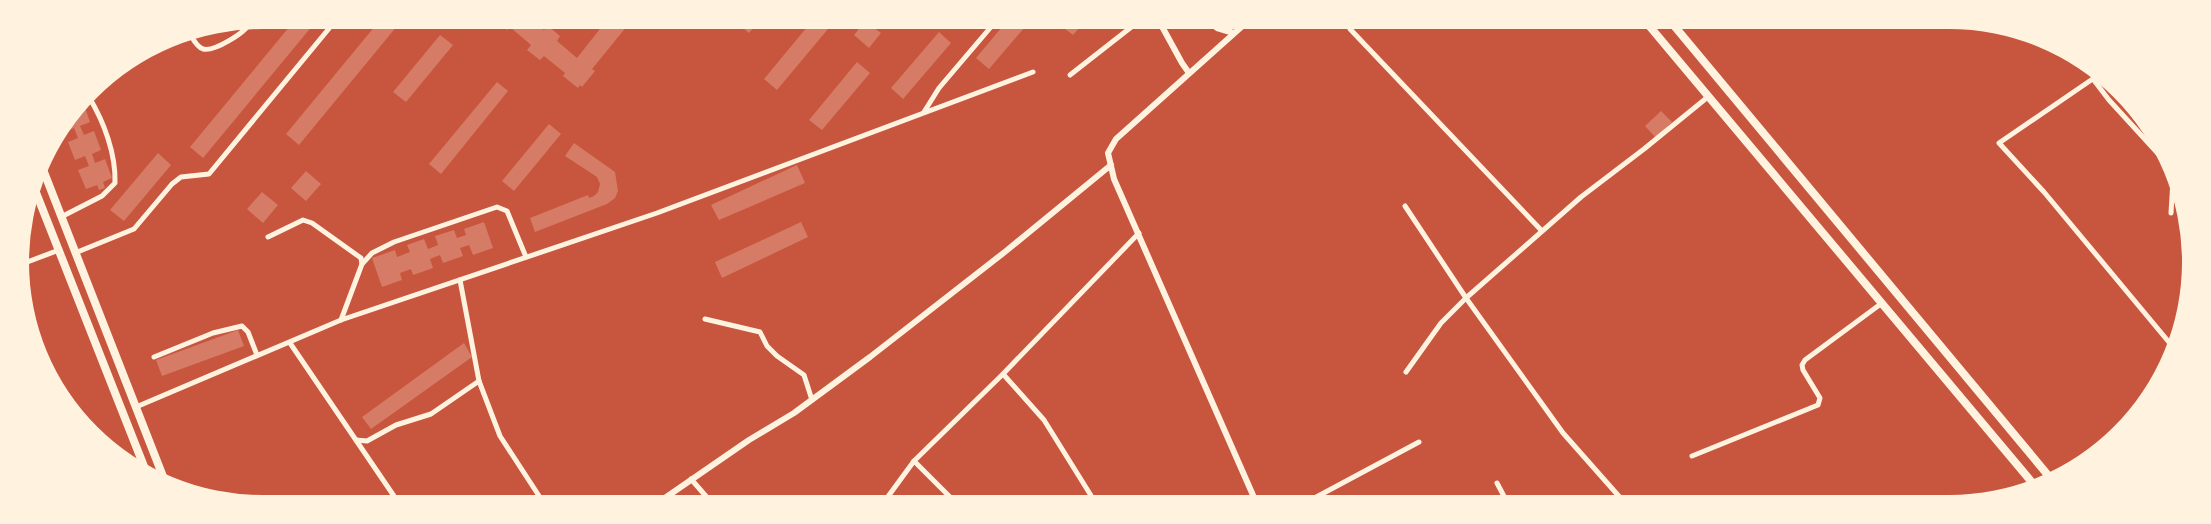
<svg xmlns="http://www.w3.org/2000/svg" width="2211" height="524" viewBox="0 0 2211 524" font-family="Inter,sans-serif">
<rect width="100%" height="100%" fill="#c8553d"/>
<g fill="#d67c66">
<path d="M295,20H307L313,25L203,158L190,147Z"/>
<path d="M380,20H402L299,145L286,134Z"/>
<path d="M496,20H532L544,30L548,26L560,36L557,41L577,58L607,20H632L592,69L595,71L582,87L580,85L578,88L563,76L565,73L544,56L540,60L527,50L531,45L510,27L507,30Z"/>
<path d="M735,21H759L749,33Z"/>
<path d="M812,21H830L833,23L777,90L764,79Z"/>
<path d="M865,21L881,33L869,48L854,35Z"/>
<path d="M1007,21H1030L989,69L976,58Z"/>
<path d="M1063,21H1085L1073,35L1060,25Z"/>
<path d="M939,32L951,43L903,99L891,88Z"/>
<path d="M440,35L453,45L406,102L393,92Z"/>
<path d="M857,62L870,73L822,130L809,120Z"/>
<path d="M497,82L508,91L441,174L429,164Z"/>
<path d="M84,105L90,122L80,126L84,135L94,131L101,150L92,154L95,163L105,159L112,178L103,182L105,188L99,190L97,185L86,189L78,170L89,166L85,156L75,160L68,142L78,138L74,128L62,133Z"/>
<path d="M1661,111L1672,122L1656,138L1645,126Z"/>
<path d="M549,124L561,134L514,191L502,181Z"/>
<path d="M574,143L615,172L618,191L615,198L607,204L535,232L530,218L588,195L589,198L594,196L598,192L600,184L597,177L565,156Z"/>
<path d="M158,153L171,165L124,221L110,210Z"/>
<path d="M797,165L805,183L719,220L711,205Z"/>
<path d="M306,171L321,184L306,201L291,188Z"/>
<path d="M262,192L278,205L263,223L247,209Z"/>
<path d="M484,222L493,248L473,255L469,245L460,248L463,256L443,263L440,255L430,259L433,268L413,275L411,269L400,273L402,280L382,287L372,258L395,250L397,257L410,252L407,245L424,239L428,249L438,245L435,236L454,230L457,238L466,235L464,229Z"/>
<path d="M801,222L808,237L722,278L715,262Z"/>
<path d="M238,330L244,346L162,376L156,360Z"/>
<path d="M464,343L472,357L371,429L362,417Z"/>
</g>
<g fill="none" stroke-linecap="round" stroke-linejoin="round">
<g stroke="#fff3e0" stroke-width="5">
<path d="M1346,21L1350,29L1542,231"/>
<path d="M190,34C193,39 197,47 203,49C214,52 247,32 250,22"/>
<path d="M1070,75L1139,21"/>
<path d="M2097,76L1999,143L2044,192L2173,347"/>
<path d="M2093,79L2109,100L2163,159"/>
<path d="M924,112L939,88L996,21"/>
<path d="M1405,206L1466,298L1563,433L1624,502"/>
<path d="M2171,213L2173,180"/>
<path d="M61,217L102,196L115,183C116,154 104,122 89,97"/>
<path d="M268,237L303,220L312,223L361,258L362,264L341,320"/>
<path d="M75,253L134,229L172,184L181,177L209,174L336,20"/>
<path d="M22,264L59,250"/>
<path d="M362,264L372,253L394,242L497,207L507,211L526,257"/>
<path d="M460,280L479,381"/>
<path d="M705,319L760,332L767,346L777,356L804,375L812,400"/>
<path d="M290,343L398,502"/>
<path d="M154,357L213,333L242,326L248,332L257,355"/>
<path d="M1406,372L1441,323L1466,298L1581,197L1644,149L1709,96"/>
<path d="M1003,374L1044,420L1095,502"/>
<path d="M136,407L341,320L657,213L1033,72"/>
<path d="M356,440L367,441L396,425L431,414L479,381L500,436L543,502"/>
<path d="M1692,456L1818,405L1820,398L1803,370L1802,365L1805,360L1882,303"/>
<path d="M914,461L955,502"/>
<path d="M691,479L711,502"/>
<path d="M1497,483L1507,502"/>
<path d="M884,502L914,461L1003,374L1139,233"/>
<path d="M1307,502L1419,442"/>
</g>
<g stroke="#fff3e0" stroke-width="6">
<path d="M1159,21L1182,63L1189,73"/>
<path d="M1209,21L1217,28L1234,33"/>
<path d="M1248,21L1116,139L1108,153L1114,179L1256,502"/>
<path d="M659,502L749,440L794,413L870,357L1006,251L1111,165"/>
</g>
<g stroke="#fff3e0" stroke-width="8">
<path d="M1646,22L2035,486"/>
<path d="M1671,22L2052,480"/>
<path d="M42,167L164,479"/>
<path d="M35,190L147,474"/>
</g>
</g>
<path d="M0 0H2211V524H0ZM262 29H1949A233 233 0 0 1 2182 262V262A233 233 0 0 1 1949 495H262A233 233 0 0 1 29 262V262A233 233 0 0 1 262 29Z" fill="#fff3e0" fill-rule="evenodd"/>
</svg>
